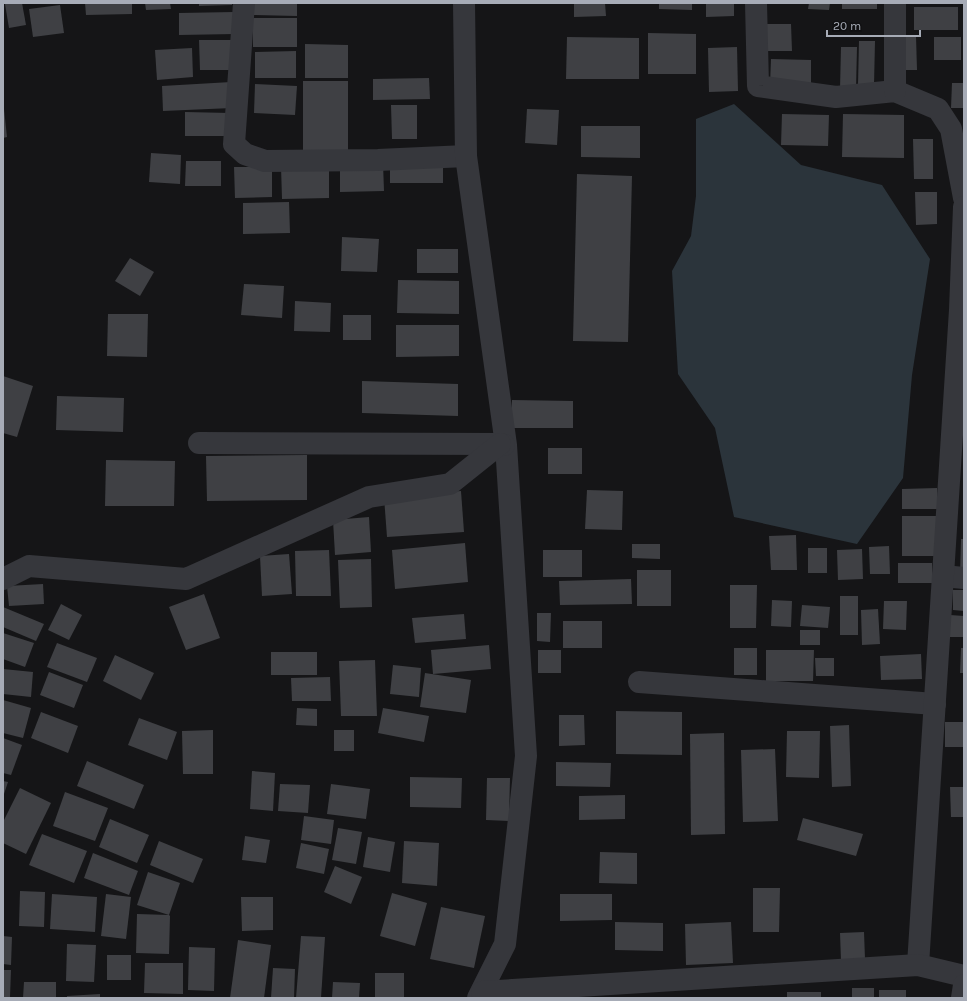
<svg xmlns="http://www.w3.org/2000/svg" width="967" height="1001" viewBox="0 0 967 1001" font-family="Karla,sans-serif">
<rect width="100%" height="100%" fill="#151517"/>
<path fill="#2b343b" d="M734,104L801,165L882,185L930,259L912,375L903,478L857,544L734,517L715,428L678,374L672,271L691,236L696,196V119Z"/>
<g fill="#3f4044">
<path d="M12,3H22L26,25L9,28L5,4Z"/>
<path d="M85,3H132V14L86,15Z"/>
<path d="M145,3H170L171,9L146,10Z"/>
<path d="M199,3H232V5L199,6Z"/>
<path d="M252,3H297V16L252,15Z"/>
<path d="M574,3H605L606,16L574,17Z"/>
<path d="M659,3H692V10L659,9Z"/>
<path d="M706,3H734V16L706,17Z"/>
<path d="M809,3H830L829,10L808,9Z"/>
<rect x="842" y="3" width="35" height="6"/>
<path d="M60,5L64,33L33,37L29,9Z"/>
<rect x="914" y="7" width="44" height="23"/>
<path d="M234,12L235,34L179,35V13Z"/>
<rect x="253" y="18" width="44" height="29"/>
<path d="M761,24H791L792,51H761Z"/>
<path d="M648,33L696,34V74H648Z"/>
<path d="M899,36H916L917,70H900Z"/>
<path d="M567,37L639,38V79H566Z"/>
<rect x="934" y="37" width="27" height="23"/>
<path d="M199,40H235V70H200Z"/>
<path d="M859,41H875L874,85H858Z"/>
<path d="M305,44L348,45V78H305Z"/>
<path d="M737,47L738,91L709,92L708,48Z"/>
<path d="M841,47H857L856,89H840Z"/>
<path d="M192,48L193,77L157,80L155,50Z"/>
<path d="M296,51V78H255V52Z"/>
<path d="M771,59L811,60V86L770,85Z"/>
<path d="M429,78L430,99L373,100V79Z"/>
<rect x="303" y="81" width="45" height="75"/>
<path d="M231,82L232,108L163,111L162,86Z"/>
<path d="M952,83H964V108H951Z"/>
<path d="M255,84L297,86L295,115L254,113Z"/>
<path d="M391,105H417V139H392Z"/>
<path d="M3,109H4L7,137L3,138Z"/>
<path d="M527,109L559,110L557,145L525,143Z"/>
<path d="M185,112L230,113L229,136H185Z"/>
<path d="M782,114L829,115L828,146L781,145Z"/>
<path d="M843,114L904,115V158L842,157Z"/>
<path d="M581,126H640V158L581,157Z"/>
<path d="M913,139H933V179H914Z"/>
<path d="M151,153L181,155L180,184L149,182Z"/>
<path d="M186,161H221V186H185Z"/>
<rect x="390" y="161" width="53" height="22"/>
<path d="M383,163L384,191L340,192V164Z"/>
<path d="M329,165V198L282,199L281,166Z"/>
<path d="M234,167H272V197L235,198Z"/>
<path d="M577,174L632,176L628,342L573,341Z"/>
<path d="M915,192H937V224L916,225Z"/>
<path d="M289,202L290,233L243,234V203Z"/>
<path d="M342,237L379,239L377,272L341,271Z"/>
<rect x="417" y="249" width="41" height="24"/>
<path d="M130,258L154,272L140,296L115,281Z"/>
<path d="M398,280L459,281V314L397,313Z"/>
<path d="M244,284L284,286L282,318L241,315Z"/>
<path d="M295,301L331,303L330,332L294,331Z"/>
<path d="M108,314H148L147,357L107,356Z"/>
<rect x="343" y="315" width="28" height="25"/>
<path d="M396,325H459V356L396,357Z"/>
<path d="M3,376L33,386L17,437L3,433Z"/>
<path d="M362,381L458,384V416L362,413Z"/>
<path d="M57,396L124,398L123,432L56,430Z"/>
<path d="M512,400L573,401V428H511Z"/>
<rect x="548" y="448" width="34" height="26"/>
<path d="M307,455V500L207,501L206,456Z"/>
<path d="M106,460L175,461L174,506H105Z"/>
<path d="M937,488L938,509H902V489Z"/>
<path d="M587,490L623,491L622,530L585,529Z"/>
<path d="M461,491L464,532L387,537L384,497Z"/>
<rect x="902" y="516" width="37" height="40"/>
<path d="M369,517L371,552L335,555L333,520Z"/>
<path d="M796,535L797,570H771L769,536Z"/>
<path d="M961,539H964V576H960Z"/>
<path d="M465,543L468,582L395,589L392,550Z"/>
<path d="M632,544H660V559L632,558Z"/>
<path d="M889,546L890,574H870L869,547Z"/>
<rect x="808" y="548" width="19" height="25"/>
<path d="M862,549L863,579L838,580L837,550Z"/>
<path d="M329,550L331,596H296L295,551Z"/>
<rect x="543" y="550" width="39" height="27"/>
<path d="M289,554L292,594L262,596L260,556Z"/>
<path d="M371,559L372,607L340,608L338,560Z"/>
<rect x="898" y="563" width="34" height="20"/>
<rect x="637" y="570" width="34" height="36"/>
<path d="M631,579L632,604L560,605L559,581Z"/>
<path d="M43,584L44,604L9,606L7,586Z"/>
<path d="M730,585H757L756,628H730Z"/>
<path d="M953,590H964V611L953,610Z"/>
<path d="M204,594L220,638L186,650L169,607Z"/>
<rect x="840" y="596" width="18" height="39"/>
<path d="M772,600L792,601L791,627L771,626Z"/>
<path d="M884,601H907L906,630L883,629Z"/>
<path d="M61,604L82,615L69,640L48,630Z"/>
<path d="M802,605L830,607L828,628L800,626Z"/>
<path d="M3,607L44,624L36,641L3,627Z"/>
<path d="M878,609L880,644L862,645L861,610Z"/>
<path d="M537,613H551L550,642L537,641Z"/>
<path d="M464,614L466,639L415,643L412,618Z"/>
<path d="M950,615L964,616V637H949Z"/>
<rect x="563" y="621" width="39" height="27"/>
<rect x="800" y="630" width="20" height="15"/>
<path d="M3,633L34,643L25,667L3,659Z"/>
<path d="M57,643L97,658L87,682L47,667Z"/>
<path d="M489,645L491,669L433,674L431,650Z"/>
<rect x="734" y="648" width="23" height="27"/>
<path d="M961,648H964V673H960Z"/>
<rect x="538" y="650" width="23" height="23"/>
<path d="M766,650H814L813,681H766Z"/>
<rect x="271" y="652" width="46" height="23"/>
<path d="M921,654L922,679L881,680L880,656Z"/>
<path d="M115,655L154,673L141,700L103,681Z"/>
<path d="M815,658H834V676H816Z"/>
<path d="M375,660L377,716H341L339,661Z"/>
<path d="M393,665L421,668L419,697L390,694Z"/>
<path d="M3,669L33,672L31,697L3,694Z"/>
<path d="M49,672L83,685L74,708L40,695Z"/>
<path d="M425,673L471,680L466,713L420,707Z"/>
<path d="M330,677L331,701H292L291,678Z"/>
<path d="M3,700L31,708L23,738L3,733Z"/>
<path d="M297,708L317,709V726L296,725Z"/>
<path d="M383,708L429,716L424,742L378,733Z"/>
<path d="M616,711L682,712V755L616,754Z"/>
<path d="M41,712L78,726L68,753L31,738Z"/>
<path d="M559,715H584L585,745L559,746Z"/>
<path d="M139,718L177,732L167,760L128,745Z"/>
<rect x="945" y="722" width="19" height="25"/>
<path d="M849,725L851,786L832,787L830,726Z"/>
<path d="M213,730V774H183L182,731Z"/>
<rect x="334" y="730" width="20" height="21"/>
<path d="M787,731H820L819,778L786,777Z"/>
<path d="M724,733L725,834L691,835L690,734Z"/>
<path d="M3,738L22,745L11,775L3,773Z"/>
<path d="M775,749L778,821L743,822L741,750Z"/>
<path d="M87,761L144,785L134,809L77,786Z"/>
<path d="M556,762L611,763L610,787L556,786Z"/>
<path d="M252,771L275,773L273,811L250,809Z"/>
<path d="M410,777L462,778L461,808L410,807Z"/>
<path d="M487,778H510L509,821L486,820Z"/>
<path d="M3,781L8,782L3,797Z"/>
<path d="M280,784L310,785L308,813L278,811Z"/>
<path d="M331,784L370,789L366,819L327,814Z"/>
<path d="M950,787H964V817H951Z"/>
<path d="M20,788L51,803L26,854L3,843V822Z"/>
<path d="M65,792L108,808L95,841L53,826Z"/>
<path d="M625,795V819L579,820V796Z"/>
<path d="M304,816L334,820L331,844L301,840Z"/>
<path d="M803,818L863,834L856,856L797,840Z"/>
<path d="M110,819L149,835L137,863L99,847Z"/>
<path d="M338,828L362,832L356,864L332,860Z"/>
<path d="M42,834L87,851L74,883L29,865Z"/>
<path d="M245,836L270,840L266,863L242,860Z"/>
<path d="M368,837L395,842L390,872L363,867Z"/>
<path d="M159,841L203,859L193,883L150,865Z"/>
<path d="M404,841L439,843L437,886L402,883Z"/>
<path d="M301,843L329,849L324,874L296,868Z"/>
<path d="M600,852L637,853V884L599,883Z"/>
<path d="M93,853L138,871L129,895L84,878Z"/>
<path d="M335,866L362,877L351,904L324,892Z"/>
<path d="M148,872L180,883L169,915L170,916L169,954L136,953L137,914L169,915L137,905Z"/>
<path d="M753,888H780L779,932H753Z"/>
<path d="M20,891L45,892L44,927L19,926Z"/>
<path d="M392,893L427,903L415,946L380,936Z"/>
<path d="M52,894L97,897L95,932L50,929Z"/>
<path d="M106,894L131,897L126,939L101,936Z"/>
<path d="M560,894H612V920L560,921Z"/>
<path d="M241,897H273V930L242,931Z"/>
<path d="M441,907L485,916L474,968L430,959Z"/>
<path d="M615,922L663,923V951L615,950Z"/>
<path d="M731,922L733,963L686,965L685,924Z"/>
<path d="M864,932L865,959L841,961L840,933Z"/>
<path d="M3,936L12,937L11,965L3,964Z"/>
<path d="M301,936L325,937L321,998H296Z"/>
<path d="M238,940L271,945L264,998H230Z"/>
<path d="M67,944L96,945L94,982L66,981Z"/>
<path d="M189,947L215,948L214,991L188,990Z"/>
<rect x="107" y="955" width="24" height="25"/>
<path d="M145,963H183V994L144,993Z"/>
<path d="M273,968L295,969L294,998H271Z"/>
<path d="M3,970H11L10,997H3Z"/>
<rect x="375" y="973" width="29" height="25"/>
<path d="M24,982H56V998H23Z"/>
<path d="M333,982L360,983L359,998H332Z"/>
<rect x="852" y="988" width="22" height="10"/>
<rect x="879" y="990" width="27" height="8"/>
<rect x="787" y="992" width="34" height="6"/>
<path d="M100,994V998H67V996Z"/>
</g>
<g fill="none" stroke-linecap="round" stroke-linejoin="round">
<g stroke="#36373c" stroke-width="22">
<path d="M244,3L234,144L245,154L265,161L378,160L466,156"/>
<path d="M464,3L466,156L506,445L526,756L505,944L478,998"/>
<path d="M756,3L758,86L836,97L895,91L938,109L951,129L964,198"/>
<path d="M895,3V91"/>
<path d="M199,443L500,444L504,445"/>
<path d="M943,576L964,578"/>
<path d="M3,579L29,566L186,579L369,497L450,484L500,444"/>
<path d="M639,682L935,704"/>
<path d="M918,965L960,310L964,207"/>
<path d="M482,992L918,965L964,976"/>
<path d="M962,998L964,985"/>
</g>
</g>
<rect width="967" height="1001" fill="none" stroke="#a7acb7" stroke-width="8"/>
<path d="M827 30v6h93v-6" fill="none" stroke="#a7acb7" stroke-width="2"/>
<text x="833" y="30" font-size="12" fill="#a7acb7" stroke="#101012" stroke-width="3" paint-order="stroke">20 m</text>
</svg>
